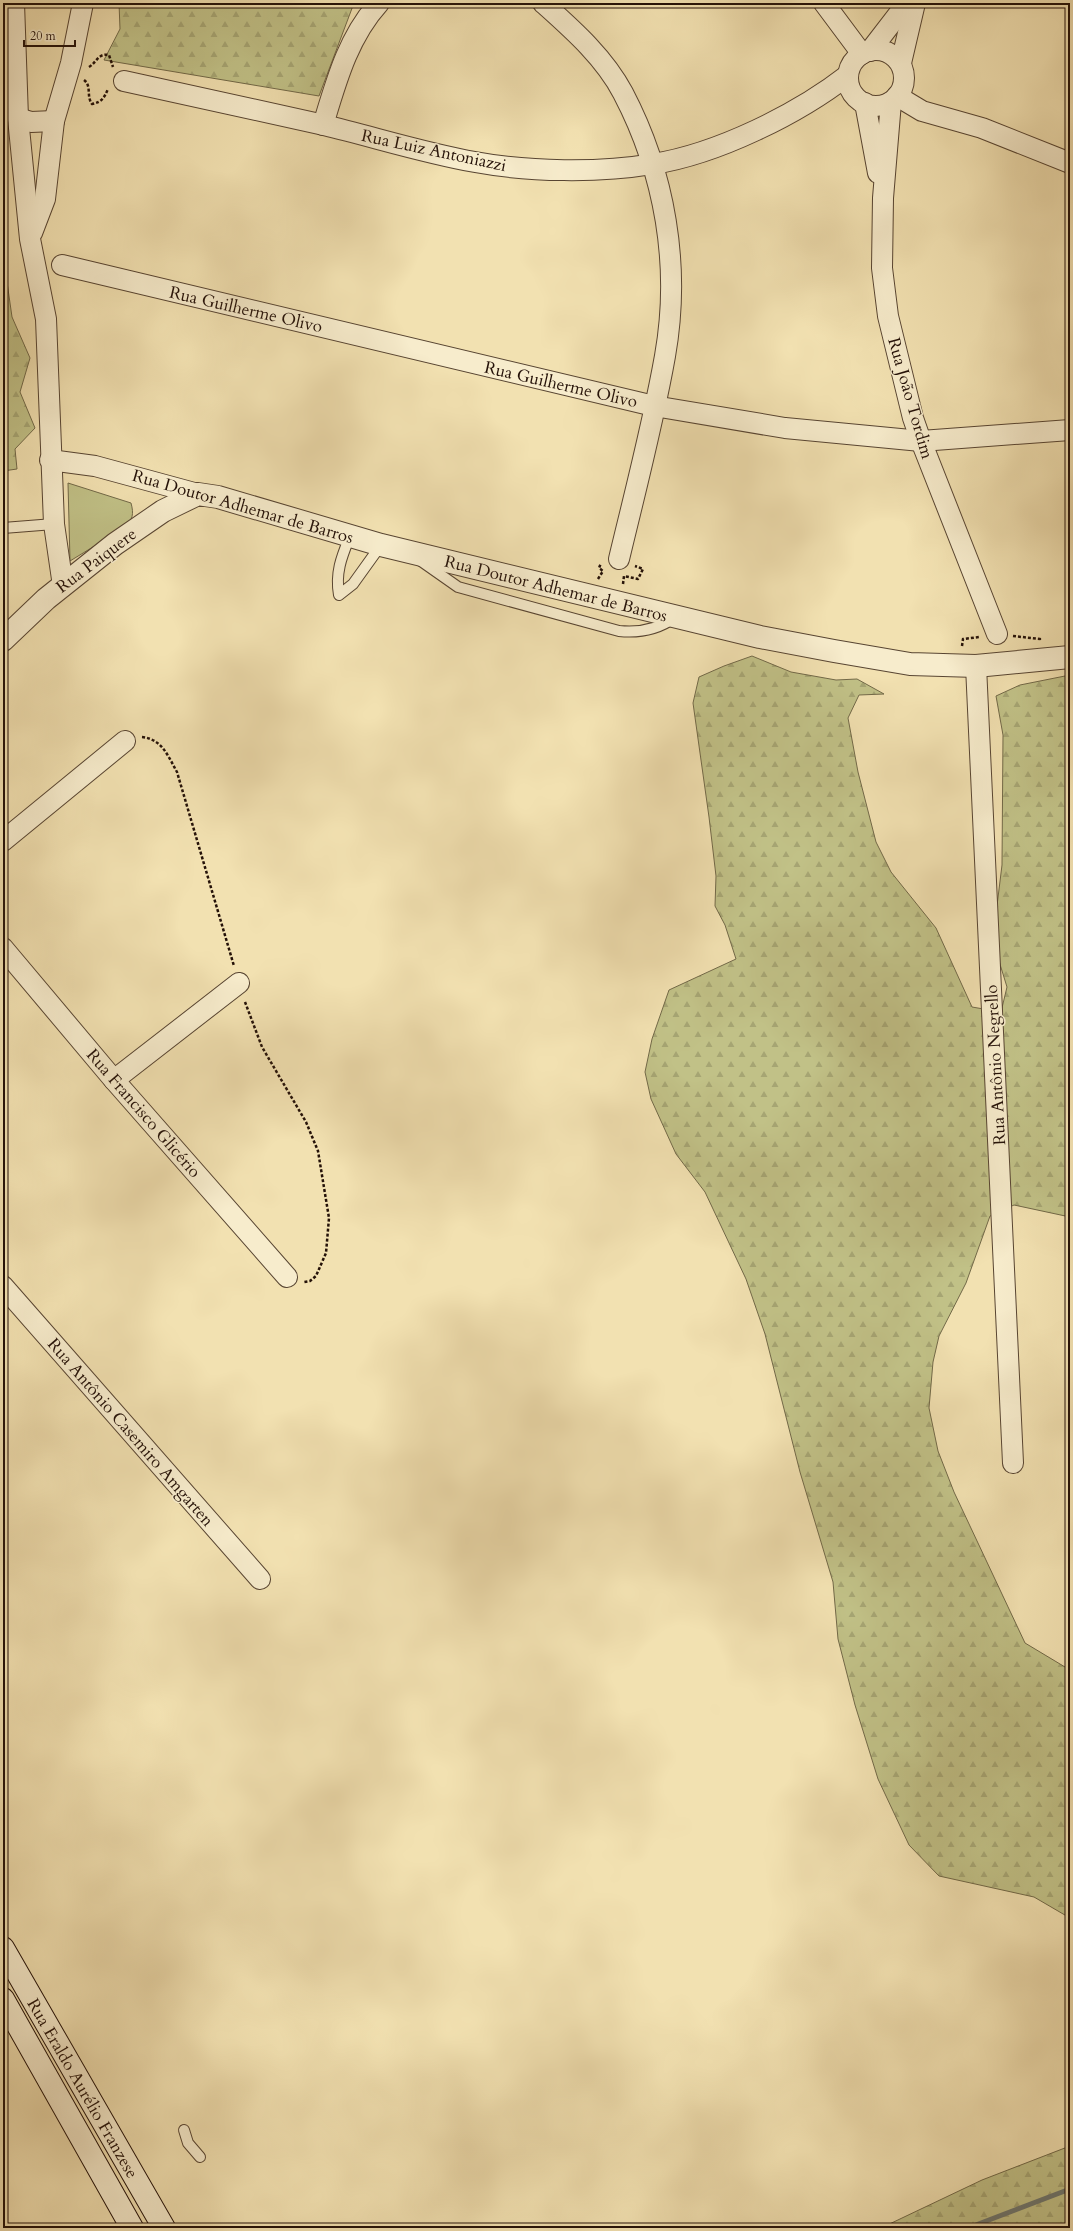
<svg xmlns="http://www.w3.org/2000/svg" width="1073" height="2231" viewBox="0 0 1073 2231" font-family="Cardo,serif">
<defs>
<pattern id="forest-firs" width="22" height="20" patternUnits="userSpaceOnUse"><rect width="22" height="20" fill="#c1c187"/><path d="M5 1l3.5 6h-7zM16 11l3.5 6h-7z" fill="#a6a573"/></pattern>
</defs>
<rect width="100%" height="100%" fill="#f2e1b1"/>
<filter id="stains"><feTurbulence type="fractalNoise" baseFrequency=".005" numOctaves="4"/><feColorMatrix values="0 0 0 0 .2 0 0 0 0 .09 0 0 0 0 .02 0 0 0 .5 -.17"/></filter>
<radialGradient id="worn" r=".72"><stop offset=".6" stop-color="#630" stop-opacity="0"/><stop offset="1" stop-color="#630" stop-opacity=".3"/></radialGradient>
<g fill="url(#forest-firs)" stroke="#726948">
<path d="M119,3H354L319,96L104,60L120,29Z"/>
<path d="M3,254L12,317L30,358L20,392L35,428L15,449L17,469L3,471Z"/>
<path d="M752,656L791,672L836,680L857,679L884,694L859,695L848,718L858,772L876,842L891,872L936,928L972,1007L1001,1012L1007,987L999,961L995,922L1002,865L1003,735L996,696L1020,685L1070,675V1217L1014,1205L990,1216L966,1283L939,1336L933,1362L929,1408L938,1451L954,1492L1025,1643L1070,1670V1918L1034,1897L939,1876L909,1845L878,1779L855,1705L838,1639L833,1582L800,1472L765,1334L746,1279L705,1192L676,1154L651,1099L645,1072L652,1039L669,990L736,959L725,925L715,906L716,876L709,817L693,703L699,677L724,666Z"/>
<path d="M1070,2146V2228H881L982,2180Z"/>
</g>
<path fill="#c1c187" stroke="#726948" d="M68,483L131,503C134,514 133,520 124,528L70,561Z"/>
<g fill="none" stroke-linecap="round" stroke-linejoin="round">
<path stroke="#6e7770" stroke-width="5" d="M968,2228L1070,2189"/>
<g stroke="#584532" stroke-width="12">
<g id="service">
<path d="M3,528L54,524"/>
<path d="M350,536C342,556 335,572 339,595L353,584L381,545"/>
<path d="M421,561L458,587L619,631C639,633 657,630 674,618"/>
<path d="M184,2130L188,2143L200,2157"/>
</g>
</g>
<g stroke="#584532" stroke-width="22">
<g id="minor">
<path d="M14,3L18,118L30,239L46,319L54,524L63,586"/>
<path d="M543,3C572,29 604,57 623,93C665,173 681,266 665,356C653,424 635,492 619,559"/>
<path d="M824,3L862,54"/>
<circle cx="876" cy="78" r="28"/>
<path d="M870,51L907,3"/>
<path d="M901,63L915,3"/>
<path d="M124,81C190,96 257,110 324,125C374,137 424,153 475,162C529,172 599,173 653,164C717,154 798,114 848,75"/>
<path d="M897,96L922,111L982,128L1070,163"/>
<path d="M891,102L883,198L882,268L888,316L913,418L921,441L997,634"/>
<path d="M865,103L878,173"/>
<path d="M18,118L31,122L54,121"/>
<path d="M323,125C336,82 348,37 379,3"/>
<path d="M32,233L45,199L54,121L71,63L83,3"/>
<path d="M62,265L654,406L785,428L921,441L1070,430"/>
<path d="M50,460L95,466L198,494"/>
<path d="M976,666L1013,1463"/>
<path d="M3,841L125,741"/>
<path d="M3,948L114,1080L287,1277"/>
<path d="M114,1080L239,983"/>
<path d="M3,1286L260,1579"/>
</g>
</g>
<g stroke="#584532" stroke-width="24">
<path id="tertiary" d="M3,640L46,599L115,544L163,511L198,494L218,497L381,545L760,637L834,651L910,664L976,666L1070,657"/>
</g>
<g stroke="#241108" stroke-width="24">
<g id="secondary">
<path d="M3,1948L164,2228"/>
<path d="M3,1999L132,2228"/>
</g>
</g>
<g stroke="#241108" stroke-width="2.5" stroke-dasharray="3 2" stroke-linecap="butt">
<path d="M89,67C97,62 98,53 109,55L113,67"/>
<path d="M84,80C92,86 86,96 92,104C102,102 104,98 108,89"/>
<path d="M598,579L603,571L599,568L601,563"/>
<path d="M623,584L624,576L638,579L643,569L635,566"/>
<path d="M1013,636L1040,639L1039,641"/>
<path d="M962,646L963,639L979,637"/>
<path d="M142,737C162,739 168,756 177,772L234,966"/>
<path d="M245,1002L262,1047L306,1122L318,1151L329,1218L326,1253L316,1276L310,1281L304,1282"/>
</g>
<use href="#service" stroke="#f7eccc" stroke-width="10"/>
<use href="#minor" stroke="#f7eccc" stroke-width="20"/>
<use href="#tertiary" stroke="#f7eccc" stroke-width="22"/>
<use href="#secondary" stroke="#f7eccc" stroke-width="22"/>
</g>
<g text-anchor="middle" stroke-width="3" stroke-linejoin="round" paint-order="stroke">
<g font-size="17" fill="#241108" stroke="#f7eccc">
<text transform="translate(434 150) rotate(12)" y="6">Rua Luiz Antoniazzi</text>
<text transform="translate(246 309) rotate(13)" y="6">Rua Guilherme Olivo</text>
<text transform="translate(561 384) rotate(13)" y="6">Rua Guilherme Olivo</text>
<text transform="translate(911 398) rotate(74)" y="6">Rua João Tordim</text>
<text transform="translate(243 506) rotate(16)" y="6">Rua Doutor Adhemar de Barros</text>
<text transform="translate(96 560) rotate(-37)" y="6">Rua Paiquere</text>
<text transform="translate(556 588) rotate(14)" y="6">Rua Doutor Adhemar de Barros</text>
<text transform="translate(995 1065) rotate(-93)" y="6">Rua Antônio Negrello</text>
<text transform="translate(144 1113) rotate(49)" y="6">Rua Francisco Glicério</text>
<text transform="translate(131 1432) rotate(49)" y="6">Rua Antônio Casemiro Amgarten</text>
<text transform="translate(83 2088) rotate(60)" y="6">Rua Eraldo Aurélio Franzese</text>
</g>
</g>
<rect width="1073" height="2231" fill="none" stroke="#f2e1b1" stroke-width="16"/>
<rect x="4" y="4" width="1065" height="2223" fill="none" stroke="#241108" stroke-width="2"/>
<rect x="8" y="8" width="1057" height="2215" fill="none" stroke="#241108"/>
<path d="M24 40v6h51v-6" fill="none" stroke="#241108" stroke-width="2"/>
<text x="30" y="40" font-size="12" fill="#241108" stroke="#f7eccc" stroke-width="3" paint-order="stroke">20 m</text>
<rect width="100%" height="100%" filter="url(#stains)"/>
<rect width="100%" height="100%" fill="url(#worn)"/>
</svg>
